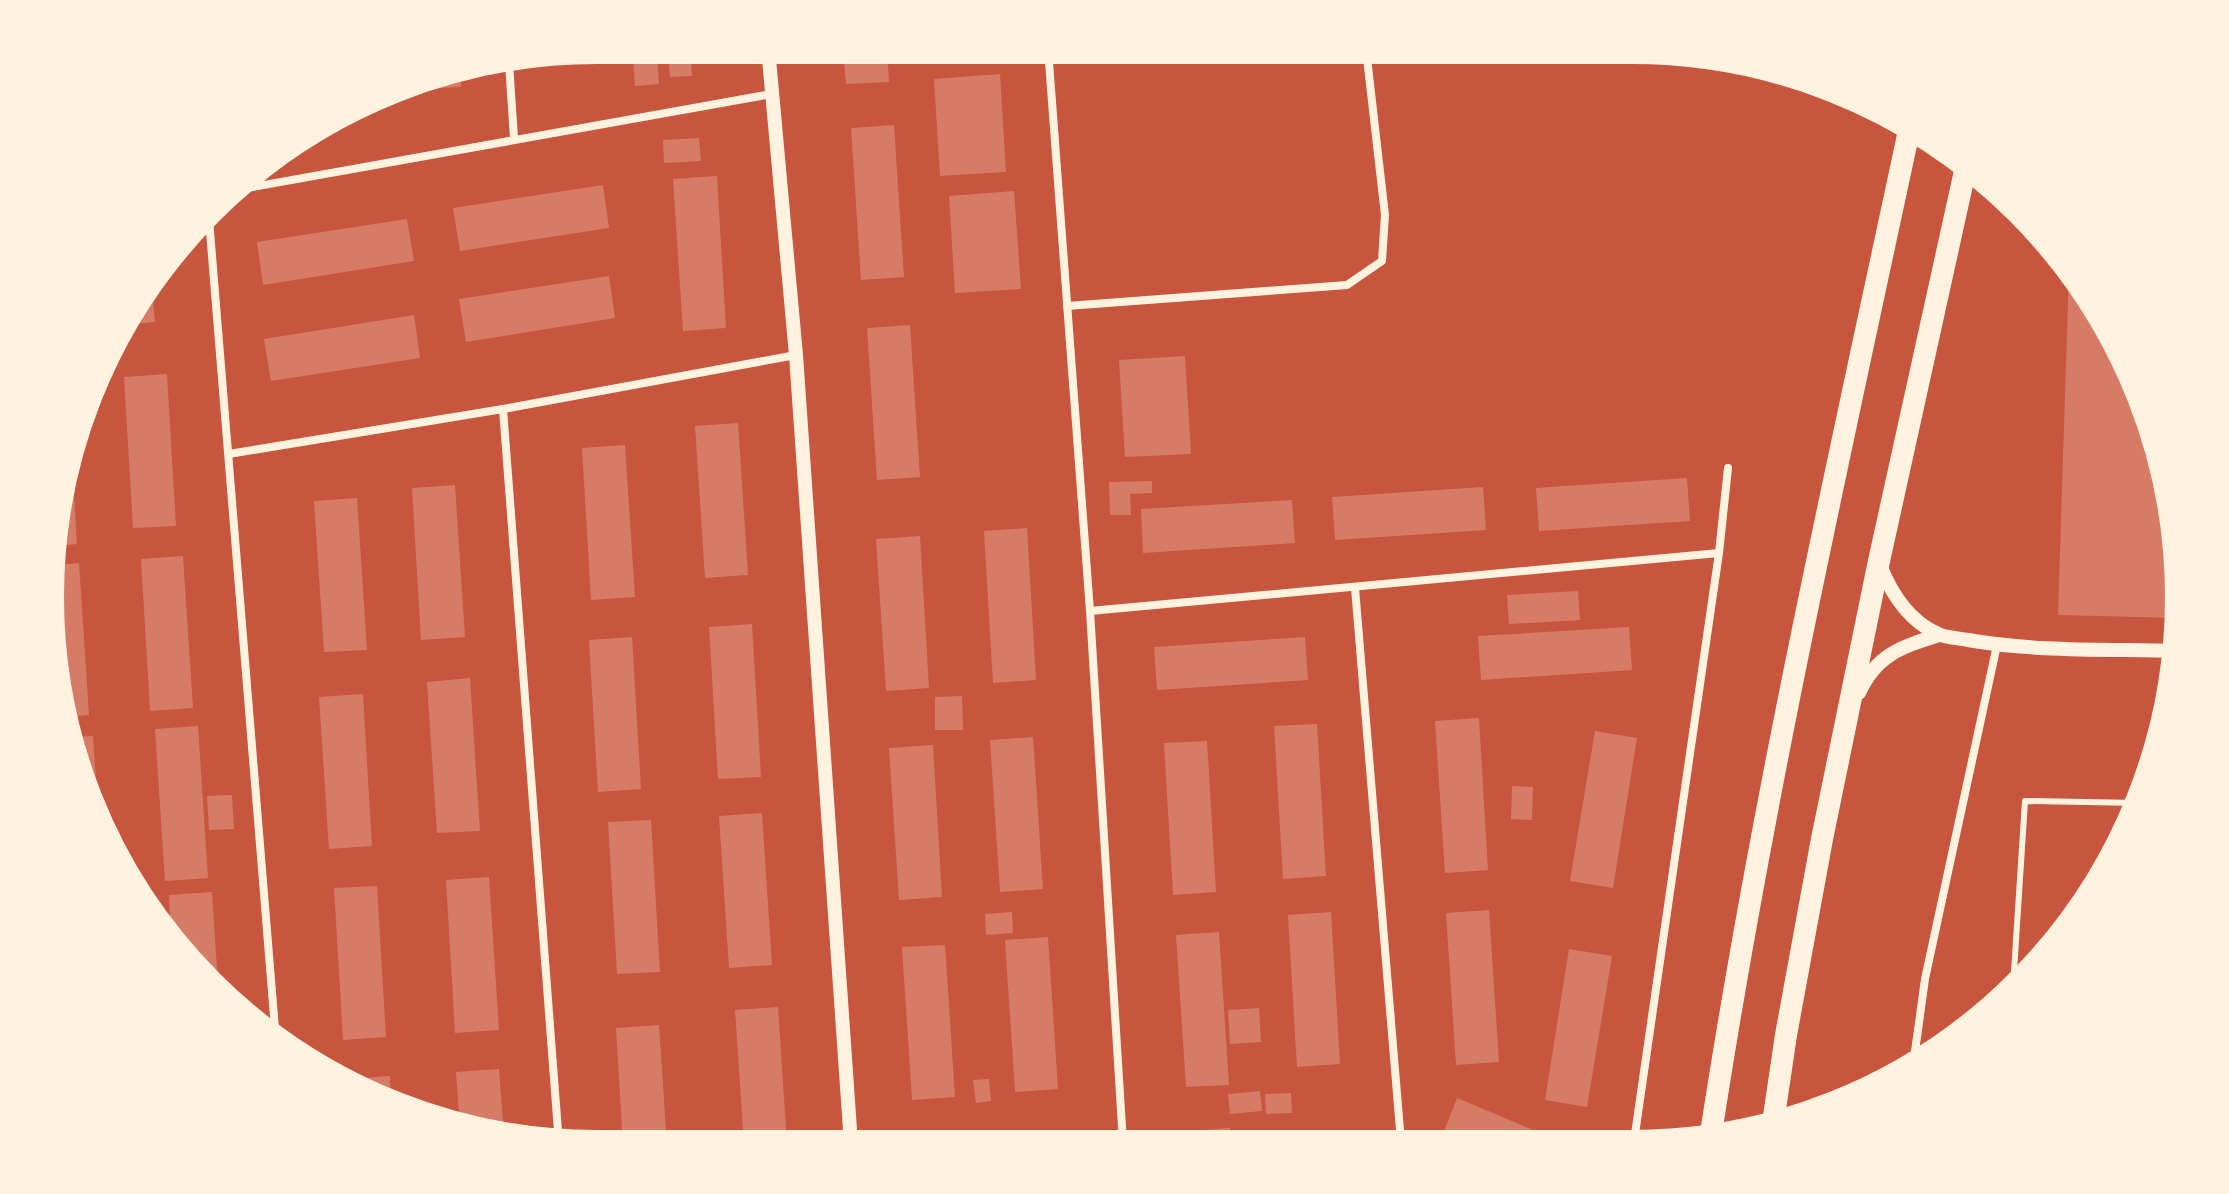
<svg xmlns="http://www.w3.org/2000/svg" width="2229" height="1194" viewBox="0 0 2229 1194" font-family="'IBM Plex Serif',serif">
<rect width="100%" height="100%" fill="#c8553d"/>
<g fill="#d67c66">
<path d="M843,48H887L889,82L846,84Z"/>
<path d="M691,53L692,76L670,77L668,54Z"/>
<path d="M657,55L659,84L635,86L633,57Z"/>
<path d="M460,71L461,87L417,89V79L420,77Z"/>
<path d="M1000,74L1006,172L940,176L934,79Z"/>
<path d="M894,125L904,277L861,280L851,128Z"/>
<path d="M699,138L701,161L664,163L663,140Z"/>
<path d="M717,176L726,328L683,331L673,179Z"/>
<path d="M603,185L609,228L460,251L453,208Z"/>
<path d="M1014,191L1021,289L955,293L949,196Z"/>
<path d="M407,219L414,261L263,285L257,242Z"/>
<path d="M2069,269L2108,323L2152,421L2176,526L2179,618L2058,615Z"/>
<path d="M609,276L615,318L466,342L459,299Z"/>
<path d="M151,281L155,322L125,325L140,292Z"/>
<path d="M414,315L420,358L271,381L264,339Z"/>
<path d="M910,325L920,477L877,480L867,328Z"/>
<path d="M1185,356L1191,454L1125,457L1119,360Z"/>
<path d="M167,374L176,526L133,528L124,377Z"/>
<path d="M738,423L748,575L705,578L695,426Z"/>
<path d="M625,445L635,597L591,600L582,448Z"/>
<path d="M71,446L77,544L58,546L67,455Z"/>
<path d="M1687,478L1690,521L1539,531L1536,488Z"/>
<path d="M1152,481V493L1130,494L1131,515H1110L1109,482Z"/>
<path d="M455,485L465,637L421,640L412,488Z"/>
<path d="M1483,487L1486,530L1335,540L1332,497Z"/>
<path d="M357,498L367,650L324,652L314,501Z"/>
<path d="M1292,500L1295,543L1143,553L1141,509Z"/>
<path d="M1027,528L1036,680L993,683L984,531Z"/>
<path d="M920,536L929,688L886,691L876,539Z"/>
<path d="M183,556L193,708L150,711L141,559Z"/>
<path d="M79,563L89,715L69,717L49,633L56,565Z"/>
<path d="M1578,591L1580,620L1509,624L1507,595Z"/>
<path d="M752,624L761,777L718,779L709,627Z"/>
<path d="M1629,627L1632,670L1481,680L1478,636Z"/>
<path d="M632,637L641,789L598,792L589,640Z"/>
<path d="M1305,637L1308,680L1157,690L1154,647Z"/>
<path d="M470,678L480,831L437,833L427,682Z"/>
<path d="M363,694L372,846L329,849L319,697Z"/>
<path d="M962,696L963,730H935V697Z"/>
<path d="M1479,718L1488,870L1445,873L1435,721Z"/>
<path d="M1317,724L1326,876L1283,879L1274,726Z"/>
<path d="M198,726L208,878L165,881L155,729Z"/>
<path d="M1595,731L1637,738L1613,888L1570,881Z"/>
<path d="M93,736L98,812V820L90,808L74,737Z"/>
<path d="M1033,737L1043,889L1000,892L990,740Z"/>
<path d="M1207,741L1216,892L1173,895L1164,743Z"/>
<path d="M933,745L942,897L899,900L889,748Z"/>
<path d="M1512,786L1533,787L1532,820L1511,819Z"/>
<path d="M232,795L234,829L209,830L207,796Z"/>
<path d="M762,813L772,965L729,968L719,816Z"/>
<path d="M651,820L660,972L617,974L608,822Z"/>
<path d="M489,877L499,1030L455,1033L446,880Z"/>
<path d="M377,886L386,1037L343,1040L334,888Z"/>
<path d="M212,892L217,969L218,991L185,959L171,938L169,895Z"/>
<path d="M1489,910L1499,1062L1456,1065L1446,913Z"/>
<path d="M1012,912L1013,933L986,935L985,914Z"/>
<path d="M1331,912L1340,1064L1297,1067L1288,915Z"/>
<path d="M1219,932L1229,1085L1186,1087L1176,935Z"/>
<path d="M1048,937L1058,1089L1015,1092L1005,940Z"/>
<path d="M945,945L955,1097L912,1100L902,947Z"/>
<path d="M1569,949L1612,956L1587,1107L1545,1100Z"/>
<path d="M778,1007L787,1144H744L735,1010Z"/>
<path d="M1259,1008L1261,1042L1230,1044L1228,1010Z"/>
<path d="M659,1025L667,1145H623L616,1028Z"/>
<path d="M499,1069L504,1135L460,1128L456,1072Z"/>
<path d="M390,1076L391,1103L347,1085V1079Z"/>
<path d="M989,1079L991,1101L976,1103L973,1080Z"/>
<path d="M1260,1091L1262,1111L1230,1114L1228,1094Z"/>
<path d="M1291,1093L1292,1113L1266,1114L1265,1094Z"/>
<path d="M1457,1098L1493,1113L1561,1142H1449L1441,1139Z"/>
<path d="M1230,1128L1231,1143H1187V1131Z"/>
</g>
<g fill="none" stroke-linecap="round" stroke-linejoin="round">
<path stroke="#fff3e0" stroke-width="6" d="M2013,987L2025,801L2138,803"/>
<g stroke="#fff3e0" stroke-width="8">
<path d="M1048,48L1090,611L1123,1143"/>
<path d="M509,63L514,138"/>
<path d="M236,190L772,94"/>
<path d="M209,219L276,1041"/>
<path d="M1067,306L1347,285L1382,261L1385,215L1366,49"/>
<path d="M503,409L559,1144"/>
<path d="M229,454L503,409L796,355"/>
<path d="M1355,588L1401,1142"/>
<path d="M1090,611L1719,553"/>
<path d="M1913,1066L1925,979L1997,645"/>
<path d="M1634,1141L1719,553L1728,468"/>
<path d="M896,1144L1123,1136"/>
</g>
<g stroke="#fff3e0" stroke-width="14">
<path d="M768,48L796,355L851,1144"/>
<path d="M1880,565C1891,593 1909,621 1938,634C1946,638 1959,638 1968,640C2036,652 2108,649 2177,651"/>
<path d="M1859,693C1876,655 1901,647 1939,635"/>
</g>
<g stroke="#fff3e0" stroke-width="22">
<path d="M1773,1123L1786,1035L1822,839L1879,561L1967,162"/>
<path d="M1710,1140C1762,799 1838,463 1910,126"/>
</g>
</g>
<path d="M0 0H2229V1194H0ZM597 62H1632A535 535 0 0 1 2167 597V597A535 535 0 0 1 1632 1132H597A535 535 0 0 1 62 597V597A535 535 0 0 1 597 62Z" fill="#fff3e0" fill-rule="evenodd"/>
<path fill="none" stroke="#fff3e0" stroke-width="4" d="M597 62H1632A535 535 0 0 1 2167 597V597A535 535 0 0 1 1632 1132H597A535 535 0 0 1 62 597V597A535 535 0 0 1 597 62Z"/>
</svg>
